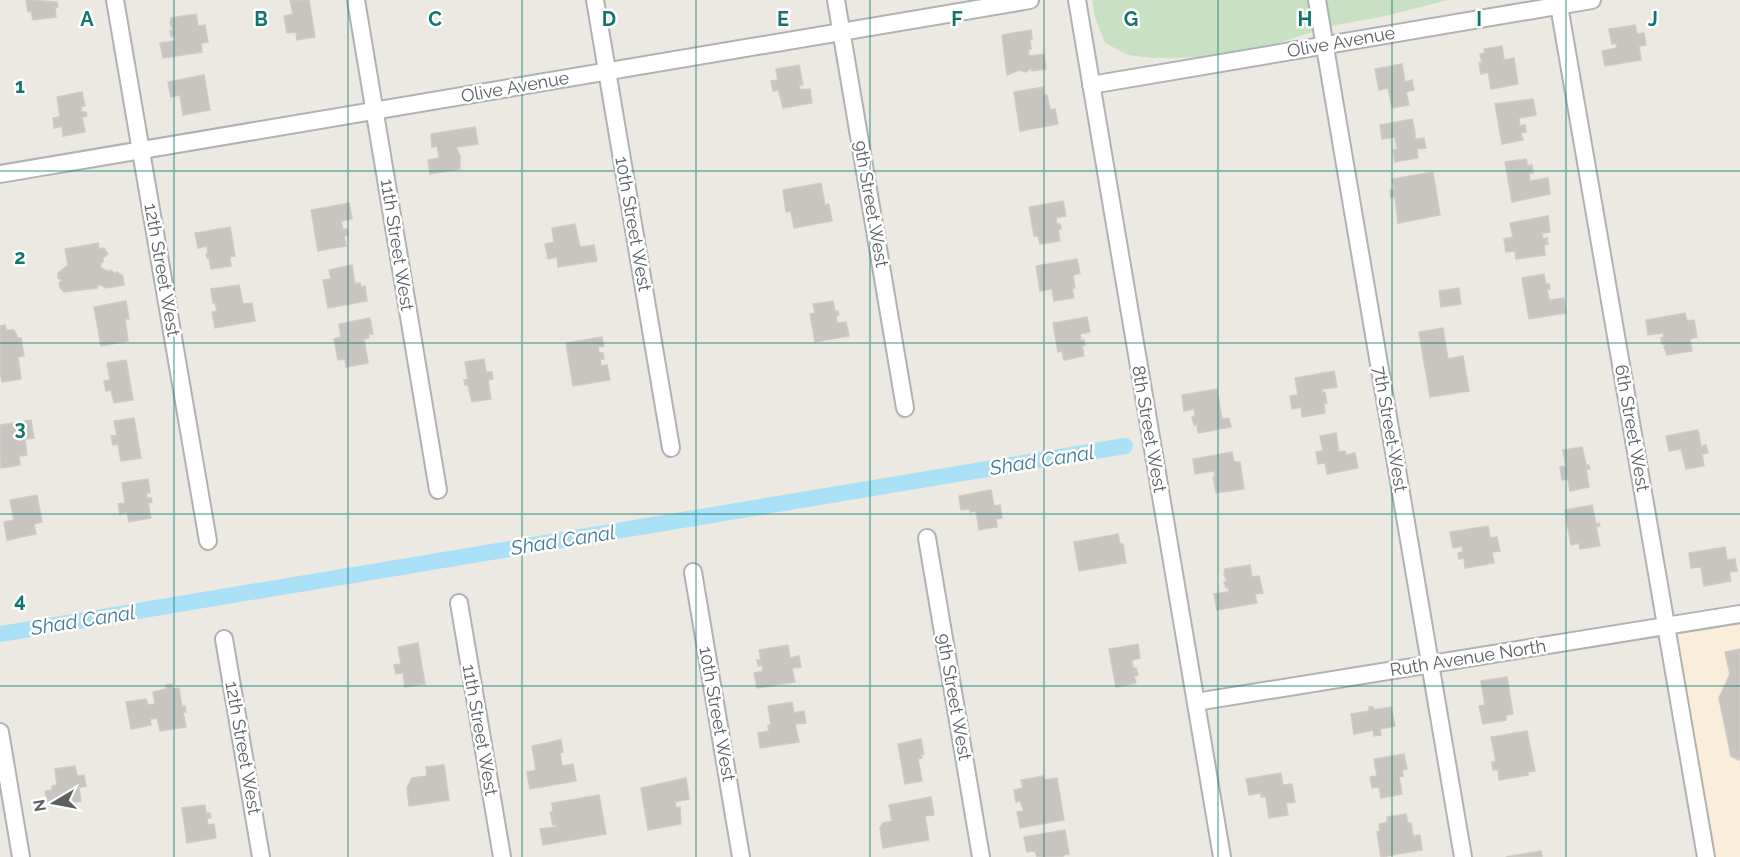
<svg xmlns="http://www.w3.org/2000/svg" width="1740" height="857" viewBox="0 0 1740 857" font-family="Raleway,sans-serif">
<rect width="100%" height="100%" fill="#ece9e3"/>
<path fill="#faeedb" d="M1740,607V857H1712L1673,620Z"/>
<path fill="#c7e1c2" d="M1092,0H1448L1381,17L1330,26L1279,43L1203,57L1152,58L1128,55L1105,43L1095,17Z"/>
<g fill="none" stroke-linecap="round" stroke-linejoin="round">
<path stroke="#aae1f6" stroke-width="16" d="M0,634L1125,446"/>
</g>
<g fill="#c8c4c0" stroke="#d0cac2" stroke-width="1.5">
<path d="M26,0L57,2L58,7L55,8L56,17L33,20L31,11L28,12Z"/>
<path d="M290,0H309L315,37L297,40L296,32L287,33L284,16L293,14Z"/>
<path d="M196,14L198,26L205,25L208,42L201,43L202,52L163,58L160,43L175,41L174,36L171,37L170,31L173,30L170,23L171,18Z"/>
<path d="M1635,25L1637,34L1644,33L1646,45L1639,46L1641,60L1605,66L1602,51L1617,48L1616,43L1612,44L1609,29Z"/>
<path d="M1031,30L1032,39H1030L1031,49L1028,50L1029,56L1044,54L1046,69L1032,71L1031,68L1026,72L1019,70L1007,75L1002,35Z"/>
<path d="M1502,46L1504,60L1514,58L1518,84L1491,89L1488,72L1481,74L1479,63H1482L1480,54L1485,53L1484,49Z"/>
<path d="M1402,64L1405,82L1412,80L1414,90L1406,92L1409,105L1392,108L1388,88L1379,90L1375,69Z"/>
<path d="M799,65L803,85H799L800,90L810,89L812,103L783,108L779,92L780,90L773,91L771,81L778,80L776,69Z"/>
<path d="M204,75L210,110L183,115L180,95L171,97L168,82Z"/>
<path d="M1043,87L1044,95H1047L1050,110L1055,109L1058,124L1020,131L1014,92Z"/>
<path d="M82,92L85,106L81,107L82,112H86L87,116L82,117L85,132L63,136L62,126L54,128L53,118L60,117L57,97Z"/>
<path d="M1533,99L1536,115L1519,118L1520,126L1525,125L1526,132L1521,133L1523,140L1502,144L1495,104Z"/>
<path d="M1412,119L1415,132V139L1424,138L1426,148L1417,149L1418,158L1395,162L1393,150L1397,149L1395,137L1382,139L1380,125Z"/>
<path d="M475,127L478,144L456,147L460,156V169L430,174L428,160L439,158L437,146L432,147L431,134Z"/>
<path d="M1526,159L1528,166L1532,165L1533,173H1529L1530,181L1548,178L1550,194L1512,202L1505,162Z"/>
<path d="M1433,172L1440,215L1398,223L1395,197L1391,198L1390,190L1394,189L1392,179Z"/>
<path d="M821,183L825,205L829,204L832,221L794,228L791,211L786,212L783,190Z"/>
<path d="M1063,201L1066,216L1056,218L1057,224H1060L1061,229L1058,230L1060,241L1040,244L1038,236H1034L1029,207Z"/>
<path d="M349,203L352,219L341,221L343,230L347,229L348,235L344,236L346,246L318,251L311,210Z"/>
<path d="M1548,216L1550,232L1542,233L1543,239L1547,238L1548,244L1544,245L1545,255L1516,259L1515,251L1506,252L1504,239L1513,237L1510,223Z"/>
<path d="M575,224L580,247L594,245L597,261L558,267L557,257L548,259L545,244L554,242L552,228Z"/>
<path d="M230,227L235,256L230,257L231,266L211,269L209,258H207L206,254L208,253L207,246L198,248L195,233Z"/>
<path d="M98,243L99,249L104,248L108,254L103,258V262L100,263L101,268L109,272L110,270L116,274L117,272L123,276L124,285L106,288L99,284L97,288L64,292L60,288L59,283L62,280L58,278V273L68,265L65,249Z"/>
<path d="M1077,259L1080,273L1073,275L1075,288H1072L1074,298L1054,301L1052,289L1040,291L1036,266Z"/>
<path d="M352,265L355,284L360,283L361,287L365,286L367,301L328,308L323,280L331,279L329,270Z"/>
<path d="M1544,274L1546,284H1549L1550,289H1547L1549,300L1564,298L1566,313L1529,319L1522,278Z"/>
<path d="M239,285L243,304L252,303L255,321L215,328L212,312L217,311L215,303H213L211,289Z"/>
<path d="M1459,288L1461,304L1441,307L1439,291Z"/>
<path d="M126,301L129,319H125L128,341L101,346L94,307Z"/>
<path d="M833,301L835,311H838L839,315L836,316L837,323L846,322L849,336L815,342L810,314L815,313L813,304Z"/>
<path d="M1685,313L1687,321L1694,320L1697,337L1690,339L1692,351L1667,355L1664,347L1666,345L1662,344L1661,338L1664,337L1663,333L1648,335L1646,320Z"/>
<path d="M1087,317L1090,332L1080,334L1081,340H1084L1085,345L1082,346L1084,356L1064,360L1062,351L1058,352L1053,323Z"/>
<path d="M370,318L373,334H368L369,338L364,339L368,363L346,367L345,359L338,360L334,339L341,337L339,324Z"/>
<path d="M5,325L6,330H14L18,338H21L24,356L18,357L21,379L2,382L0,371V326Z"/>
<path d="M1443,328L1448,359L1463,356L1469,391L1430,397L1419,332Z"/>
<path d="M602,337L604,346L598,347L599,353H603L604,359H600L601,366L607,365L610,380L573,386L566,343Z"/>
<path d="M484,359L486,372H492L493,379L488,380L491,399L472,402L468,385H465L464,380L468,379L465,362Z"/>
<path d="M126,360L133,400L114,403L111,390L106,391L104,381L110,380L107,363Z"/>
<path d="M1334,371L1337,387L1322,389V393L1325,392L1327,403H1324L1325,413L1302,417L1301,407L1292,409L1290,396L1298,395L1295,378Z"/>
<path d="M1217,389L1222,419L1229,418L1231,427L1198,433L1197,424L1194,425L1192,417L1195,416L1194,409L1184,411L1182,395Z"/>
<path d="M134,418L141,458L121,461L118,444L113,445L111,436L117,435L114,421Z"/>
<path d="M31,420L34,438L25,439L27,455L19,456L20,465L1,468L0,425Z"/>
<path d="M1698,430L1701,446L1706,445L1708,453L1702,454L1704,466L1686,469L1681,449L1669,451L1666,436Z"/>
<path d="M1336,433L1339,452L1345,451L1346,455L1355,453L1358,468L1327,474L1325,463L1318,464L1316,452L1323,451L1320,436Z"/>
<path d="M1582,447L1586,465H1589L1590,469H1586L1589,487L1570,491L1568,479L1562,480L1560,467L1566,466L1563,450Z"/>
<path d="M1232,452L1234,462H1240L1244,489L1216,493L1213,477H1215L1214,471L1195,474L1193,459Z"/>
<path d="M148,479L150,493H146L147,498H151L152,502L148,503L151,518L129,522L127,512L120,514L118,504L125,503L122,483Z"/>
<path d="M991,490L994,506L1000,505L1002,518L996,519L997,527L979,530L976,511L970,512V509L961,510L959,496Z"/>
<path d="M37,495L42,522L34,524L36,534L7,540L4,522L14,520L10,500Z"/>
<path d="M1592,505L1596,524L1599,523L1600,526L1596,527L1600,546L1580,549L1579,543L1571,545L1565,510Z"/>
<path d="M1488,526L1490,538L1497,537L1500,551L1492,552L1494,563L1465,568L1464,558L1459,559L1458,553L1463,552L1462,546L1453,548L1450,532Z"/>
<path d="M1118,534L1120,544H1123L1126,563L1079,571L1074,542Z"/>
<path d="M1725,547L1727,560L1735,559L1737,571L1729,572L1731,581L1704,586L1701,567L1691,568L1689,553Z"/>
<path d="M1250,565L1252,577L1259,576L1263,593L1255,594L1257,603L1217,610L1214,594L1229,592L1228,587L1226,588L1224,582L1227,581L1224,574L1225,569Z"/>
<path d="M418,643L425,684L405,687L403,673L396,674L394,665L401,664L398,647Z"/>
<path d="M1138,644L1140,658L1132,660L1133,668H1136L1138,675L1134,676L1136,683L1116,687L1109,649Z"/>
<path d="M788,645L790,658L799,656L801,667L792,668L795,682L757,688L754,673L763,671L762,665L758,666L757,660H761L759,650Z"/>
<path d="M1740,649V758L1739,760L1731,756L1719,698L1730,674L1725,652Z"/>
<path d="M1507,677L1513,714L1506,715V720L1483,724L1479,706L1485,705L1481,681Z"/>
<path d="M172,684L173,689L179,688L182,707L185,706L186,712H183L186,727L160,731L157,718L150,719L151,725L131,729L126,702L146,699L148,705L155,704L153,692L166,689V685Z"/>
<path d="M792,702L794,713L804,711L806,723L795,724L799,742L760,748L758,733L769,731L768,725H771L768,706Z"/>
<path d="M1369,707H1373L1374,710L1391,707L1395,726L1380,729L1381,735L1374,736L1373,730L1354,734L1351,714L1369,711Z"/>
<path d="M1527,731L1535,771L1528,772V775L1499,780L1498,770H1493L1492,762H1496L1491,737Z"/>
<path d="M921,739L924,754L921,755L922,758L918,759L922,781L905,784L898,744Z"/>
<path d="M561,740L563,752L560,753L562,766L573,764L576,781L530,789L527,772L536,770L532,746Z"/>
<path d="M1404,754L1407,769L1402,770L1403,776L1399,777L1402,794L1381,798L1379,787L1372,788L1370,777L1377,776L1374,759Z"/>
<path d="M444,765L449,800L409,806L407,788L412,778L427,776L426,767Z"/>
<path d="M75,766L77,776L84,775L86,786L79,788L81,801L48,806L45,791L52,790V786L57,785L55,769Z"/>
<path d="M1281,773L1283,785L1292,784L1295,802L1286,803L1288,815L1269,818L1266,797H1261V793L1249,795L1246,779Z"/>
<path d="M1043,776L1044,780L1057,778L1064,820L1020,828L1017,812L1024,811L1020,801L1016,802L1014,790L1023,788L1021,780Z"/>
<path d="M686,778L689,799L675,802L676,808L680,807L681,824L648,830L641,788Z"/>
<path d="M599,795L606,834L543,845L540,829L556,827V824L553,825L550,812H553L552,803Z"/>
<path d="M931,797L934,815L925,816L929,840L883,848L880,828L883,823L892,821L889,805Z"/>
<path d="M205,805L206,813H210L211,818H207L208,825L214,824L216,838L187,843L182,808Z"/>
<path d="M1406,814L1408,823H1411L1413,836L1420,835L1422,850L1381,857L1377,832L1380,831L1379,824L1387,822V817Z"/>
<path d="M1065,830L1069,854L1063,855V857H1037L1035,851L1027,852L1024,837Z"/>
<path d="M1541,851L1542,857H1506Z"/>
</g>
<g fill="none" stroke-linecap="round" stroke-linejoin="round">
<g stroke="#afb2b4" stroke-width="20">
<g id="street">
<path d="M115,0L208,541"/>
<path d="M356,0L438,490"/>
<path d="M595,0L671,448"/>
<path d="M836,0L905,408"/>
<path d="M1077,0L1222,857"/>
<path d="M1317,0L1463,857"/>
<path d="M1558,0L1706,857"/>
<path d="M1091,85L1592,0"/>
<path d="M0,174L1030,0"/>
<path d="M927,538L981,857"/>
<path d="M693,572L741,857"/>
<path d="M459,603L502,857"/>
<path d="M224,639L261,857"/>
<path d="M1196,702L1740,614"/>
<path d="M0,732L21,857"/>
</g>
</g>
<use href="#street" stroke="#fff" stroke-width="16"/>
</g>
<path fill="none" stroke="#0f766e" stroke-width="1.5" stroke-opacity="0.55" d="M174,0V857M348,0V857M522,0V857M696,0V857M870,0V857M1044,0V857M1218,0V857M1392,0V857M1566,0V857M0,171H1740M0,343H1740M0,514H1740M0,686H1740"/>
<g text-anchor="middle" stroke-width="5" stroke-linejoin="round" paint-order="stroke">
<g font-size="18" fill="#5b6062" stroke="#fff">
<text transform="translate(1341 42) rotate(-10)" y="6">Olive Avenue</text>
<text transform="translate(515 87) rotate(-10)" y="6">Olive Avenue</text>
<text transform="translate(871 204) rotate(80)" y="6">9th Street West</text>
<text transform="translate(633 224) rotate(80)" y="6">10th Street West</text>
<text transform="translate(397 245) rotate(81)" y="6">11th Street West</text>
<text transform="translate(162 270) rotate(80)" y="6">12th Street West</text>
<text transform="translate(1632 428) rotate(80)" y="6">6th Street West</text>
<text transform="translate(1149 429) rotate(80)" y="6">8th Street West</text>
<text transform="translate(1390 429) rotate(80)" y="6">7th Street West</text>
<text transform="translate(1468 658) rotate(-9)" y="6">Ruth Avenue North</text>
<text transform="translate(954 697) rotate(80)" y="6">9th Street West</text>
<text transform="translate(717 714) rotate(80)" y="6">10th Street West</text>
<text transform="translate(480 730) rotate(80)" y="6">11th Street West</text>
<text transform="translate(243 748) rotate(80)" y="6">12th Street West</text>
</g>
<g font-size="20" font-style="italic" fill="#437895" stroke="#fff">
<text transform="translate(1042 460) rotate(-9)" y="7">Shad Canal</text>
<text transform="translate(563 540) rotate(-9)" y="7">Shad Canal</text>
<text transform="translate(83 620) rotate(-9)" y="7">Shad Canal</text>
</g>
</g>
<g font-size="20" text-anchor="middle" font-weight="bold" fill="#0f766e" stroke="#fff" stroke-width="5" stroke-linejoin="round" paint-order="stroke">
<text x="87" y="26">A</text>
<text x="261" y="26">B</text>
<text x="435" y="26">C</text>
<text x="609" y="26">D</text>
<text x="783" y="26">E</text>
<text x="957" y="26">F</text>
<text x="1131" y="26">G</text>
<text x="1305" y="26">H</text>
<text x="1479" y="26">I</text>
<text x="1653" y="26">J</text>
<text x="20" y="93">1</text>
<text x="20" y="264">2</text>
<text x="20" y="435">3</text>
<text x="20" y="607">4</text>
</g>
<g transform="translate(54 803) rotate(260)" stroke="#ffffff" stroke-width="4.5" paint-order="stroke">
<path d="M0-4.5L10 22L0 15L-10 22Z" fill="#5b6062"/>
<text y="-9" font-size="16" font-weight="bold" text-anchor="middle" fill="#5b6062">N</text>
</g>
</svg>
